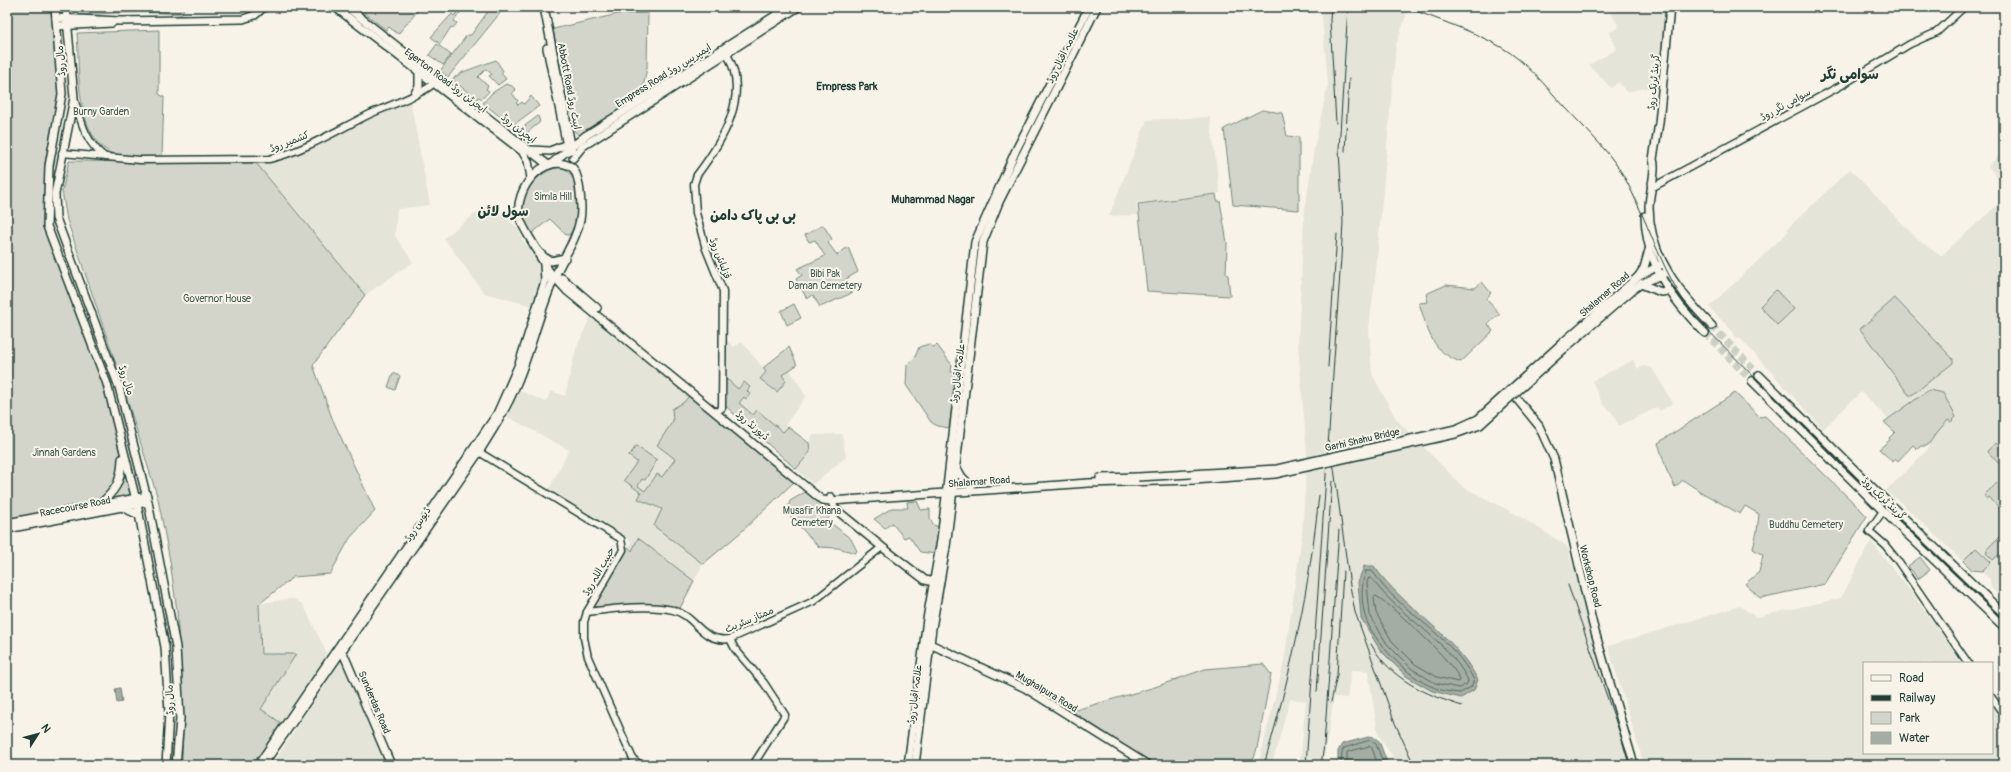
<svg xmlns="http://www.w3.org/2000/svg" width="2011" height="772" viewBox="0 0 2011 772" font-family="Pangolin,'Playpen Sans Arabic',sans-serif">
<rect width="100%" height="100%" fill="#f7f3e8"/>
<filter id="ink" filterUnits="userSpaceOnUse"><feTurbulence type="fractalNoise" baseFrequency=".025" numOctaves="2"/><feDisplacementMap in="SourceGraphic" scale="8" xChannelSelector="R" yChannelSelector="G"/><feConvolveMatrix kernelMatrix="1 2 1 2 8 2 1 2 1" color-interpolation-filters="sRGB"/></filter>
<g filter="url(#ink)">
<g fill="#e5e4d9">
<path d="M1321,7H1409L1396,45L1375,281L1369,327L1372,374L1396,419L1463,487L1514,513L1567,546L1632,765H1398L1378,734L1368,671L1351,670L1347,698L1334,697L1323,765H1300L1306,701L1290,699L1272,765H1258L1284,662L1302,535L1307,455L1298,344L1304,216L1314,149L1328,84Z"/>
<path d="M1608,7H1670L1662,85L1626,92L1619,82L1611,88L1589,65L1617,49L1609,33L1619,27Z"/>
<path d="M410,99L430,205L397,209L395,236L413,262L365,295L256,163Z"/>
<path d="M1210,117L1220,193L1136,203L1138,215L1109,216L1147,120Z"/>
<path d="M2004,151V187L1988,166Z"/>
<path d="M1850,169L1918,240L1941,256L2004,199V600L1991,588L1990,579L1981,571L1972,570L1895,497L1894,498L1886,491L1930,447L1926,443L1913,444L1861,392L1823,429L1739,337L1736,339L1733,335L1734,333L1709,307L1789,231L1787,229Z"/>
<path d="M489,203L519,229L522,239L535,256L543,270V278L533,306L484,293L444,238Z"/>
<path d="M591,315L795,481L737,535L703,564L678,612L636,608L587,612L631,542L619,532L549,489L569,450L508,417L518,390L546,402L551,391L565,396L576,349Z"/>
<path d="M722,335L734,347L742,342L763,368L789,347L797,365L790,370L806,396L785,425L808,443L813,435L842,434L846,457L813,484L730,412Z"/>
<path d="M1633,360L1638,369L1643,366L1652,368L1673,403L1660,411L1658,407L1619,426L1611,411L1603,405L1592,381Z"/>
<path d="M1871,541L1906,585L1962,663H1864V753H1992V705L2004,722V765H1644L1608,646L1740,606L1756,617L1841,598Z"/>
<path d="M288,599H294L303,604L328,656L253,765H182L183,718L246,606Z"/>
<path d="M341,660L387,765H272Z"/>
</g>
<g fill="#d3d5ca" stroke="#79897f">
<path d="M7,7H53L60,94L45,163L43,226L105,386L134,497L7,520Z"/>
<path d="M75,7H184L182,14L139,12L75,15Z"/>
<path d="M365,7H421L398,34L389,27L386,30L361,10Z"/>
<path d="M462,7H464L454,21L457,23L453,28L451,27L440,44L431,37L450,16L452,14L454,16Z"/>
<path d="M486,7H505L448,77L440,71L467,35H471L489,10Z"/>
<path d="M648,13L647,68L643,87L638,100L580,136L578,135L572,128L553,29L549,30L618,14Z"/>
<path d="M159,30V94L164,97L162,157C149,157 129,161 117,156C73,139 80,71 77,33Z"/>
<path d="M437,44L451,55L443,65L429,55Z"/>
<path d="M496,60L503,71L501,73L506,79L498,85L489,76L492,74L486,69L478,77L488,86L486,89L489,91L482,99L479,97L476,99L452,79L463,72Z"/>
<path d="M506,84L512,86L516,90L512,93L518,101L516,103L518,105L522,102L524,104L531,96L539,106L512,126L483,103L492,93Z"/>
<path d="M1262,110L1282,113L1287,136L1299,137V210L1233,205L1224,129Z"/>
<path d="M538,116L540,122L523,136L518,131Z"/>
<path d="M69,161L256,163L365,295L313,365L332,418L375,511L350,538L330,574L293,577L259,604L261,654H296L261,709L281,723L253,765H182L183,718L177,611L170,561L158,499L118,370L67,220L62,191Z"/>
<path d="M563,167C577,176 580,199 578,215C578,222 573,230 569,235H566L550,219L532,233C528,227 523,220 522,213C520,191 541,168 563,167Z"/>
<path d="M1216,194L1217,201H1220L1227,243L1226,274L1228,275L1230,296L1147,291L1138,204Z"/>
<path d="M823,225L832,239L828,243L837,255L848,247L858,272L846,279L852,293L820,307L813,295L807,299L796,279L802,275L797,269L825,256L815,240L809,242L805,235Z"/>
<path d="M1482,282L1491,293L1486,299L1500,314L1488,324L1493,331L1461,362C1431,352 1428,330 1419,303L1428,302L1426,294L1446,285L1475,288Z"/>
<path d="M1776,290L1794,309L1777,325L1760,306Z"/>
<path d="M1895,298L1953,359V363L1912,395H1909L1860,329Z"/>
<path d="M794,304L801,318L787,325L781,311Z"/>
<path d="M929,344L933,347L937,345L952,365L951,372L957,373L949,428L937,426L931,422L906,385L907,365L915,357L919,347Z"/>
<path d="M789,347L797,365L782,375L786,381L777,392L760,379L766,372L763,368Z"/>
<path d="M393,373L400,376L395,390L388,387Z"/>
<path d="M728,380L738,389L744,382L750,387L747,391L750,394L746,399L744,397L739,403L753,415L757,410L783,432L788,427L809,443L810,452L796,469L722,403V382Z"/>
<path d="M1929,390L1943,393L1956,417L1951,422L1948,420L1939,430L1927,446H1921L1917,449L1913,445L1898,461L1896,459L1893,462L1879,449L1890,440L1889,438L1895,432L1884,422Z"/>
<path d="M692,392L795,481L740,533L703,564L654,526L662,509L638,499L641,493L624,480L637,462L629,456L636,446L657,460L645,480L642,479L638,486L645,491L657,474L662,477L675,459L657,445L673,421L672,409L684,402Z"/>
<path d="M1735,393L1760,417L1765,416L1867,516L1825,584L1760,598L1745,584L1759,572L1763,555L1753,549L1757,531L1759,514L1745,506L1740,514L1701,492L1683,480L1675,487L1667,471L1658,443Z"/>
<path d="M1996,443L2004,451V469L1987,451Z"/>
<path d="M1998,482L2004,488V513L1989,497L1987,499L1984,495Z"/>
<path d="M807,491L833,512L827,520L851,539L857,551L855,553L838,548L819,547L787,513L790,501Z"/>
<path d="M917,501L921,510L930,509V518L933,525L940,527L937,554L920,552L909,536L904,538L892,523L885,528L874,519L892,508H908L907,502Z"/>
<path d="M2004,532V550L1993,560L1986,553L1987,552L1986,550Z"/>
<path d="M638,538L694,581L678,612L636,608L587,612L628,547L632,551Z"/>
<path d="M1976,548L1991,562L1982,571L1972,570L1963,561Z"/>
<path d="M1920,557L1930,570L1918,579L1908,566Z"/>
<path d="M1263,664L1271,674L1257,748L1252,765H1154L1072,711L1155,687L1205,669Z"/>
</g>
<g fill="#a4ada3" stroke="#6f8077">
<path d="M1364,566H1374C1404,609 1453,632 1478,680L1474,690L1461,698L1432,691L1406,676L1380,650L1361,618L1358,582Z"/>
<path d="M120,688L122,702L117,703L115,689Z"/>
<path d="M1372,736L1379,741L1388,765H1338V751L1342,744Z"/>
</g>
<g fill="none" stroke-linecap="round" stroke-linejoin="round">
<g stroke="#546a60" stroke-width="1">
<path d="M1366,571H1372C1377,576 1380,583 1385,588C1414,619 1454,640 1474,680L1471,687L1460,693C1451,692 1441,691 1433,687C1409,678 1372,641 1365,616C1361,603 1361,584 1366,571Z"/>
<path d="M1369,578L1372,579C1399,617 1446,637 1468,680L1467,684L1459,688L1435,683L1412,669L1387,644L1370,615L1367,583Z"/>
<path d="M1376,596C1390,603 1460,668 1460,681L1458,682L1437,677L1415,664L1392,641L1376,613L1374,598Z"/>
<path d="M1341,765L1342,752L1344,748L1370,740L1376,744L1384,765"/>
<path d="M1347,765V752L1369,746L1372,748L1378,765"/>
</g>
<g stroke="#cccfc4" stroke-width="7" stroke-dasharray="7 3.5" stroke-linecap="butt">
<path d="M1712,326L1759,375"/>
<path d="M1705,333L1752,381"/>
</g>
<g stroke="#1f3d34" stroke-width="9">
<g id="tertiary">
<path d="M74,98C81,121 85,142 105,157"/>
<path d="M62,153L140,160L269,159C305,151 337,130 370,114C385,107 427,93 436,81"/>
<path d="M1651,186L1653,187L1842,85L1910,44L1937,32L1964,7"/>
<path d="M719,410L722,408L723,291L706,249L696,213L694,184L697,175C722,142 751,96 727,54"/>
<path d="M479,452L621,539L623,550L587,612L584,622V638L588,657L633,759L640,765"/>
<path d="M1883,511L1869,531L1885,545L1897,560L1968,663"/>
<path d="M587,612C612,609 649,604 673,610C697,616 700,643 730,639L814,601L882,547"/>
<path d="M730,639L735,649L764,683L785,715L753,765"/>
<path d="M1992,698L2004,715"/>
</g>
</g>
<g stroke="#1f3d34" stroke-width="10">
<g id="secondary">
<path d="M335,7L522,151L528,161L531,178"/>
<path d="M347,7L548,165"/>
<path d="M544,7L572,150"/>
<path d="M56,18L120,21L243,19L255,15L264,7"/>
<path d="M57,26L112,23"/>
<path d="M547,48L568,151"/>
<path d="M414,95L419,86V73"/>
<path d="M531,150L550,151L570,143"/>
<path d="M573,158L583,146L591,141L798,7"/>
<path d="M551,164L585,136L789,7"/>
<path d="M539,255L549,271L567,291L822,500L831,501L1088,483L1194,480"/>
<path d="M551,278H562L597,308"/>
<path d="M1561,344L1638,277L1660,265"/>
<path d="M1564,349L1631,291L1641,284L1665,273"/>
<path d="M1517,399L1539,426L1554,459L1593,625L1634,765"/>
<path d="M955,465L962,477L971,486"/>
<path d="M1100,478L1138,477"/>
<path d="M831,497L834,508L882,547L925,580L939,583"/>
<path d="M7,523L147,496"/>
<path d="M7,529L148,502"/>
<path d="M930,644L1025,688L1148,765"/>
<path d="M339,650L344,655L391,765"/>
<path d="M258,765L497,414L519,364L545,281L544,264"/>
<path d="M263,765L479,452C493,430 507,408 517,383C531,350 539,314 553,281C561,260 576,242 580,220C582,210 581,171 570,166C542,153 515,190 519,215C521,224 526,232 531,240C536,249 541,257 551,261L565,258"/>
</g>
</g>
<g stroke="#1f3d34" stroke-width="10">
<g id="primary">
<path d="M55,7L62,94L49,166L47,226L107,384L137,504L165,647L169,713L166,765"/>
<path d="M66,7L74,98L55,194L56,218L119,387L148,502L176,647L180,719L176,765"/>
<path d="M1670,7L1659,123L1653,159C1657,171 1649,193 1649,207C1649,256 1680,293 1712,326"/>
<path d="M1645,216C1646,264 1672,300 1705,333"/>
<path d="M1638,277L1644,268L1649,250"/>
<path d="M1641,284L1661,292L1668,291"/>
<path d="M1759,375L1875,490L2004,614"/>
<path d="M1752,381L1883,511L2004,627"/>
<path d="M98,506C116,490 121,483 122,459"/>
<path d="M122,507L139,515"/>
<path d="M908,765L927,619L941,540L975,242L1016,150L1089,7"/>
<path d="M915,765L932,628L946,547L983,242L999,202L1097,7"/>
</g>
</g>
<use href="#tertiary" stroke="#f7f3e8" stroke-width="6"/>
<use href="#secondary" stroke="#f7f3e8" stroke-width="7"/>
<use href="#primary" stroke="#f7f3e8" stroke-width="7"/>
<g stroke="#1f3d34" stroke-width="1">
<path d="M1331,7L1330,20L1336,123"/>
<path d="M1406,7C1438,20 1471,30 1501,47C1527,62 1545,86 1565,107C1587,131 1613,154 1628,184C1651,230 1663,274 1694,316L1841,465L2004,621"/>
<path d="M1345,151L1349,79"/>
<path d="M1328,367L1337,234"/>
<path d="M1333,461L1350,586L1355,612L1395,723L1414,765"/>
<path d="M1568,585L1631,765"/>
<path d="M1371,644C1391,680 1425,694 1462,706"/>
<path d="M1317,692L1332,481"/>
<path d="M1331,702L1337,675L1343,571"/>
<path d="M1264,765C1290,677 1310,587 1319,495"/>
<path d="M1306,765L1341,258L1343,222L1339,149L1348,7"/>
<path d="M1321,765L1324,745L1339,530"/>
</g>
<g stroke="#1f3d34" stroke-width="10" stroke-linecap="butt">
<g id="secondary-bridge">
<path d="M1138,477L1277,469L1456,429L1478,419L1561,344"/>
<path d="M1194,480L1275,474L1455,434L1480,425L1564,349"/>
</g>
</g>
<use href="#secondary-bridge" stroke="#f7f3e8" stroke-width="7"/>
</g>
</g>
<g text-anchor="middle" stroke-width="4" stroke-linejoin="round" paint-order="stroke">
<g font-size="10" fill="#1f3d34" stroke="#f7f3e8">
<text transform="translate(1062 55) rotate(-64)" y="4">علامہ اقبال روڈ</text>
<text transform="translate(60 61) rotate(-95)" y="4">مال روڈ</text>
<text transform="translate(663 75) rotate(-32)" y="4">Empress Road ایمپریس روڈ</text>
<text transform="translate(446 80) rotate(37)" y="4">Egerton Road ایجرٹن روڈ</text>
<text transform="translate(1653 82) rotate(-85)" y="4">گرینڈ ٹرنک روڈ</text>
<text transform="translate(570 86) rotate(79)" y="4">Abbott Road ایبٹ روڈ</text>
<text transform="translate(1785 104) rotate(-29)" y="4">سوامی نگر روڈ</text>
<text transform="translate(519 128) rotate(38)" y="4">ایجرٹن روڈ</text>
<text transform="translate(289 141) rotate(-21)" y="4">کشمیر روڈ</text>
<text transform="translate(721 258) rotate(69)" y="4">قزلباش روڈ</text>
<text transform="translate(1604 294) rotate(-41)" y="4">Shalamar Road</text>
<text transform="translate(957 373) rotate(-83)" y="4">علامہ اقبال روڈ</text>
<text transform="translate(127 380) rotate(72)" y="4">مال روڈ</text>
<text transform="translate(753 425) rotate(40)" y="4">ڈیورنڈ روڈ</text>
<text transform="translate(1362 439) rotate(-13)" y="4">Garhi Shahu Bridge</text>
<text transform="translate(979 481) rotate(-4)" y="4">Shalamar Road</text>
<text transform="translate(1884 498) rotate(44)" y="4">گرینڈ ٹرنک روڈ</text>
<text transform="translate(75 506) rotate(-11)" y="4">Racecourse Road</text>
<text transform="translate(417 524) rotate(-57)" y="4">ڈیوس روڈ</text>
<text transform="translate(598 571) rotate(-60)" y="4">حبیب اللہ روڈ</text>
<text transform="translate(1591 576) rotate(76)" y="4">Workshop Road</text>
<text transform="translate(749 619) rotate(-23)" y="4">ممتاز سٹریٹ</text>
<text transform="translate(1047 691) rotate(31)" y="4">Mughalpura Road</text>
<text transform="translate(914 694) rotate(-83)" y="4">علامہ اقبال روڈ</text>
<text transform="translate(169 700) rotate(-92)" y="4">مال روڈ</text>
<text transform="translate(375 702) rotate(67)" y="4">Sunderdas Road</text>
</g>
<g font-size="10" fill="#435b52" stroke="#f7f3e8">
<text x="101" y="115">Burny Garden</text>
<text x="553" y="200">Simla Hill</text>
<text x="825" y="277">Bibi Pak<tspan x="825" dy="12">Daman Cemetery</tspan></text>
<text x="217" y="302">Governor House</text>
<text x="64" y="456">Jinnah Gardens</text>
<text x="812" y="514">Musafir Khana<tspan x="812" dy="12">Cemetery</tspan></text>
<text x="1806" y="528">Buddhu Cemetery</text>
</g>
<g font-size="11" font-weight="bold" fill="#1f3d34" stroke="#f7f3e8">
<text x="847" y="90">Empress Park</text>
<text x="933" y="203">Muhammad Nagar</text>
</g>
<g font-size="14" font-weight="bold" fill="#1f3d34" stroke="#f7f3e8">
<text x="1850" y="79">سوامی نگر</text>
<text x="503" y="216">سول لائن</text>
<text x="753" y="220">بی بی پاک دامن</text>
</g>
</g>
<rect width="2011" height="772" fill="none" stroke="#f7f3e8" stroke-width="24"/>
<rect x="12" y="12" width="1987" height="748" fill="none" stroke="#1f3d34" stroke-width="1.5" filter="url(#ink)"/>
<rect x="1863" y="662" width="130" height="92" fill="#f7f3e8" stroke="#a1aaa0"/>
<rect x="1871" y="675" width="20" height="6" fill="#f7f3e8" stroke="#a1aaa0"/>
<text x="1899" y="682" font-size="12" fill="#1f3d34">Road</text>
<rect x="1871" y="695" width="20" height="6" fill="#1f3d34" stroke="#a1aaa0"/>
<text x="1899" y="702" font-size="12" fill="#1f3d34">Railway</text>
<rect x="1871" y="712" width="20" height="12" fill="#d3d5ca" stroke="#a1aaa0"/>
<text x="1899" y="722" font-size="12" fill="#1f3d34">Park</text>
<rect x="1871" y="732" width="20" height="12" fill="#a4ada3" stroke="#a1aaa0"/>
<text x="1899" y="742" font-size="12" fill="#1f3d34">Water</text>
<g transform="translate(38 734) rotate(54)" stroke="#f7f3e8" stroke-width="3" paint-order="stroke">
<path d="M0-3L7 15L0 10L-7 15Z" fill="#1f3d34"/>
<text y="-6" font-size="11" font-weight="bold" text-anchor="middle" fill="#1f3d34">N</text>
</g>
</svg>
